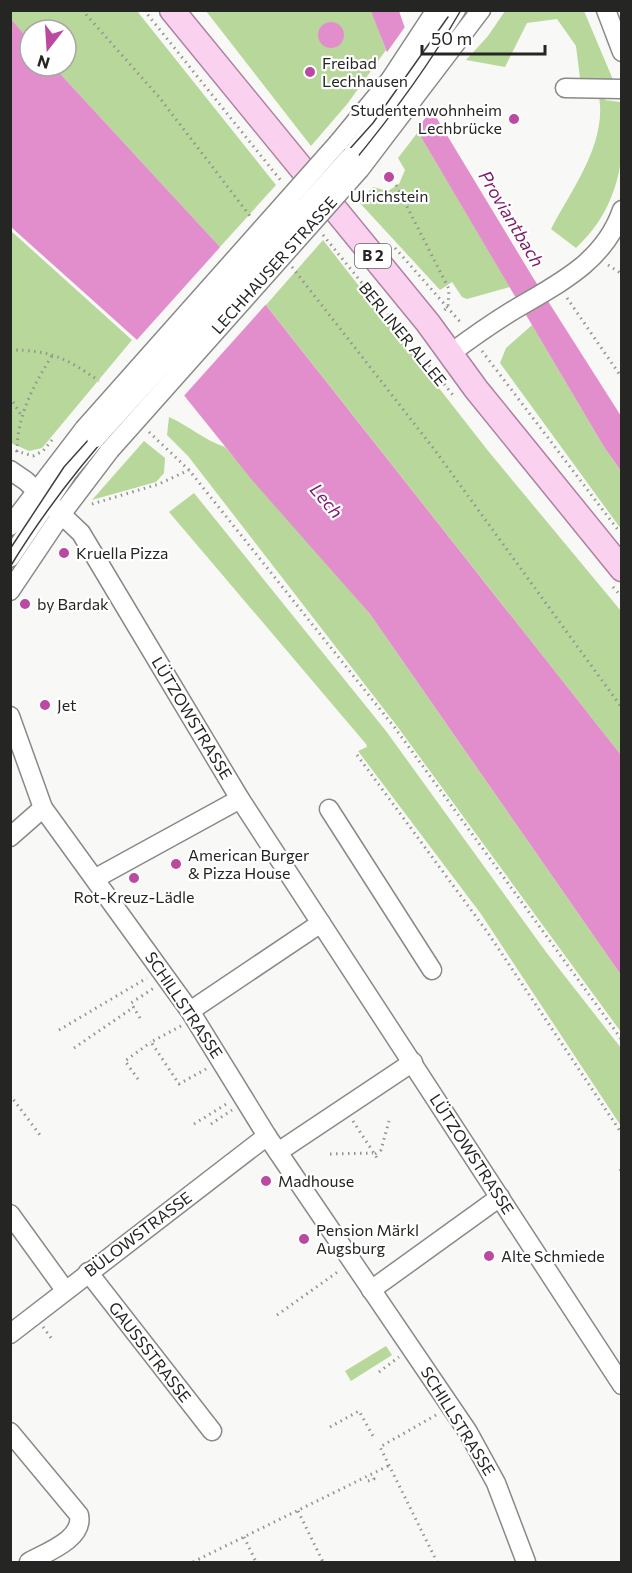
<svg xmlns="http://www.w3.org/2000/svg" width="632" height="1573" viewBox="0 0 632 1573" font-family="Commissioner,sans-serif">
<rect width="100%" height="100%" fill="#f8f9f6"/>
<g fill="#b8d79a">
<path d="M11,11H137L276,185L220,247L53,66H66V30H30V41L11,19Z"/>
<path d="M206,11H396L381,36L386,50L348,103L311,146Z"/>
<path d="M505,11H584L614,82L600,83L605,100L620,102C628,157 618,209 576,248L551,229C574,185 613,136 596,84L581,86L576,46L557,19L527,23L505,67L466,60L488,36Z"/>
<path d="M418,132L510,287L467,299L462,297L452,282L440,290L359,202L373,187L388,191L399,184L405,170L398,158Z"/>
<path d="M10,230L132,340L42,448L29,451L11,443Z"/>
<path d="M323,240L489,452L621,611V755L266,305Z"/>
<path d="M532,325L604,447L621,471V529L500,363L506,348Z"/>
<path d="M169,417C189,426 204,440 225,447L370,614L621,975V1032L397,726L188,456L167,435Z"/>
<path d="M144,441L165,458L164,473L156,482L92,500Z"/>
<path d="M194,493L386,731L546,952L621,1048V1126L481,914L358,751L367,747L366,744L169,512Z"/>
<path d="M386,1346L392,1355L351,1381L345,1371Z"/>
</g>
<g fill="#e38ecc">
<path d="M371,11H399L436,117L532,276L621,416V471L604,447L418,132Z"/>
<path d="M11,19L30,41V66H53L220,247L621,755V975L370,614L252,480L146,348L11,227Z"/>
<circle cx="331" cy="35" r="13"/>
</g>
<g fill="#f8f9f6">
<path d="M407,24L435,105L415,132L385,55Z"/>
<path d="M222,245L268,302L182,398L135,342Z"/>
</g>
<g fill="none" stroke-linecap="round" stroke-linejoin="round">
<g stroke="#898a88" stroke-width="21">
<g id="minor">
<path d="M606,10L622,52"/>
<path d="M565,88L622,89"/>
<path d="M338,143L390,80L436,10"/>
<path d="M350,157L396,100L456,10"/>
<path d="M360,169L481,10"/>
<path d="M451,353C471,338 491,324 512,311C557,284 604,263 622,210"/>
<path d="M10,470L26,481L81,533L240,799L622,1385"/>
<path d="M10,526L84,429"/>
<path d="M10,558L68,472L96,438"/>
<path d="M10,591L63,512L110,450"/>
<path d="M10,716L43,808L190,1011L267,1136L468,1432L496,1483L526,1562"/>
<path d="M329,809L432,970"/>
<path d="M10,837L43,808"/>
<path d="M96,878L240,799"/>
<path d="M190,1011L321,923"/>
<path d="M278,1152L413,1062"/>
<path d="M10,1214L65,1290"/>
<path d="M88,1272L212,1431"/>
<path d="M371,1290L500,1197"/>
<path d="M10,1334L267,1136"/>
<path d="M10,1432L79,1515C84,1539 47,1552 29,1562"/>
</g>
</g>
<g stroke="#ae81a0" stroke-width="27">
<path id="major" d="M172,10L428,323L476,389L622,569"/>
</g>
<g stroke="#939491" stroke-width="3" stroke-dasharray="1.5 4.5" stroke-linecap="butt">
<path d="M82,10L159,97L250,216"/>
<path d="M144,10L282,182"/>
<path d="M396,185L449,289L448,307L442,312"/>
<path d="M323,235L453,395"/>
<path d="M395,248L462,324"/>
<path d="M608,265L622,274"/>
<path d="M292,267L434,449L622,708"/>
<path d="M567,298L622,378"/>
<path d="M10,350C51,350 66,358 99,381"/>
<path d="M482,351L618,530"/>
<path d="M10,397L21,415"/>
<path d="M149,432L189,470L395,728L622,1040"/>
<path d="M10,449L33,456L43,451L52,440"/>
<path d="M17,452C17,414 34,385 53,354"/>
<path d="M92,504L159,484L189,470"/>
<path d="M613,587L622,597"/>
<path d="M357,755L488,933L622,1134"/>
<path d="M140,1018L131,1003L154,988"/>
<path d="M181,1026L151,1042L179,1084L206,1069"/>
<path d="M59,1030L147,978"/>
<path d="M74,1048L134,1007"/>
<path d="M138,1079L125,1061L151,1042"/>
<path d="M10,1095L40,1135"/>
<path d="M353,1121L377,1158"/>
<path d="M194,1124L228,1103"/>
<path d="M211,1124L232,1110"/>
<path d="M330,1154L373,1153"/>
<path d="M375,1154L381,1150L389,1121"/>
<path d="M620,1171L622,1168"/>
<path d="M277,1315L339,1271"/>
<path d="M43,1327L51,1338"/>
<path d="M379,1372L399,1357"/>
<path d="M436,1415L380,1447L437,1562"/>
<path d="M330,1427L359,1411L373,1436"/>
<path d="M368,1481L374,1479L372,1474"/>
<path d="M298,1511L323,1562"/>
<path d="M244,1537L256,1562"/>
<path d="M193,1562L390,1465"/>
</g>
<use href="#minor" stroke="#fff" stroke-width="18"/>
<use href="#major" stroke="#fad1ee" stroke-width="24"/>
<g stroke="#40413f" stroke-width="1.5">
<path d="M10,549L64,467L373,123L448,17"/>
<path d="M10,567C55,493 104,438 161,374C267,258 382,147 461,10"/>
</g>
<g stroke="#898a88" stroke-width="21" stroke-linecap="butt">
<g id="minor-bridge">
<path d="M84,429L338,143"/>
<path d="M96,438L350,157"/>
<path d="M110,450L360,169"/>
</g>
</g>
<use href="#minor-bridge" stroke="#fff" stroke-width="18"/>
</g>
<g fill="#bb48a1" stroke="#fff" stroke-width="2">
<circle cx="310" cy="72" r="6"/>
<circle cx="514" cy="119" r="6"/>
<circle cx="389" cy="177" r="6"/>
<circle cx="64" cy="553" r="6"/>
<circle cx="25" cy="604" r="6"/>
<circle cx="45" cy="705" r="6"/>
<circle cx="176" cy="864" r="6"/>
<circle cx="134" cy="878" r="6"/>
<circle cx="266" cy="1181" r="6"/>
<circle cx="304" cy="1239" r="6"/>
<circle cx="489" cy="1256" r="6"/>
</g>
<g text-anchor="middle" stroke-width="4.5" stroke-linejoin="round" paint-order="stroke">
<rect fill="#fff" stroke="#666766" stroke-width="1.5" x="355" y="244" width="36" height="24" rx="4.5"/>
<g font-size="15" font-weight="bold" fill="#252624">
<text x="373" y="261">B 2</text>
</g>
<g font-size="16" fill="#252624" stroke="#fff" text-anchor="start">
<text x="322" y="69">Freibad<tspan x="322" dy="18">Lechhausen</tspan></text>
<text x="502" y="116" text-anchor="end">Studentenwohnheim<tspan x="502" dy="18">Lechbrücke</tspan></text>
<text x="389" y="202" text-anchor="middle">Ulrichstein</text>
<text x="76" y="559">Kruella Pizza</text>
<text x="37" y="610">by Bardak</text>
<text x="57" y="711">Jet</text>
<text x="188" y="861">American Burger<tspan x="188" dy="18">&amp; Pizza House</tspan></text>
<text x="134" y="903" text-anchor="middle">Rot-Kreuz-Lädle</text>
<text x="278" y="1187">Madhouse</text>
<text x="316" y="1236">Pension Märkl<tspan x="316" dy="18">Augsburg</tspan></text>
<text x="501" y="1262">Alte Schmiede</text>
</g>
<g font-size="16" fill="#252624" stroke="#fff">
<text transform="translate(274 265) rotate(-48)" y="6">LECHHAUSER STRASSE</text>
<text transform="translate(403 334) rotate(51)" y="6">BERLINER ALLEE</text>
<text transform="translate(192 718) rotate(59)" y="6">LÜTZOWSTRASSE</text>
<text transform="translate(184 1005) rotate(56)" y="6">SCHILLSTRASSE</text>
<text transform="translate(472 1154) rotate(57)" y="6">LÜTZOWSTRASSE</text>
<text transform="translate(138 1234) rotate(-37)" y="6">BÜLOWSTRASSE</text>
<text transform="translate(150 1352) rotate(52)" y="6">GAUSSSTRASSE</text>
<text transform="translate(458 1421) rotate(58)" y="6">SCHILLSTRASSE</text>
</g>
<g font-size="18" font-style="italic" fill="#811d6d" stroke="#fff">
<text transform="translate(511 219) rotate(59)" y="6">Proviantbach</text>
<text transform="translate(326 501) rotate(49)" y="6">Lech</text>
</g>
</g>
<rect width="632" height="1573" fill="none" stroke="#252624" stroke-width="24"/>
<g transform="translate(48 48) rotate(197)"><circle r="28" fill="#ffffff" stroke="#a8a8a7" stroke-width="1.5"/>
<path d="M0-4.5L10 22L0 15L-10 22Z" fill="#bb48a1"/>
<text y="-9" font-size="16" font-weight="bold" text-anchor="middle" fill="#252624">N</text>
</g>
<path d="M422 45v9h123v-9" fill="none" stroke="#252624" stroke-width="3"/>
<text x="431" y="45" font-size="18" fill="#252624" stroke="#ffffff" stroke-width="4.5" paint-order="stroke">50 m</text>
</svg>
